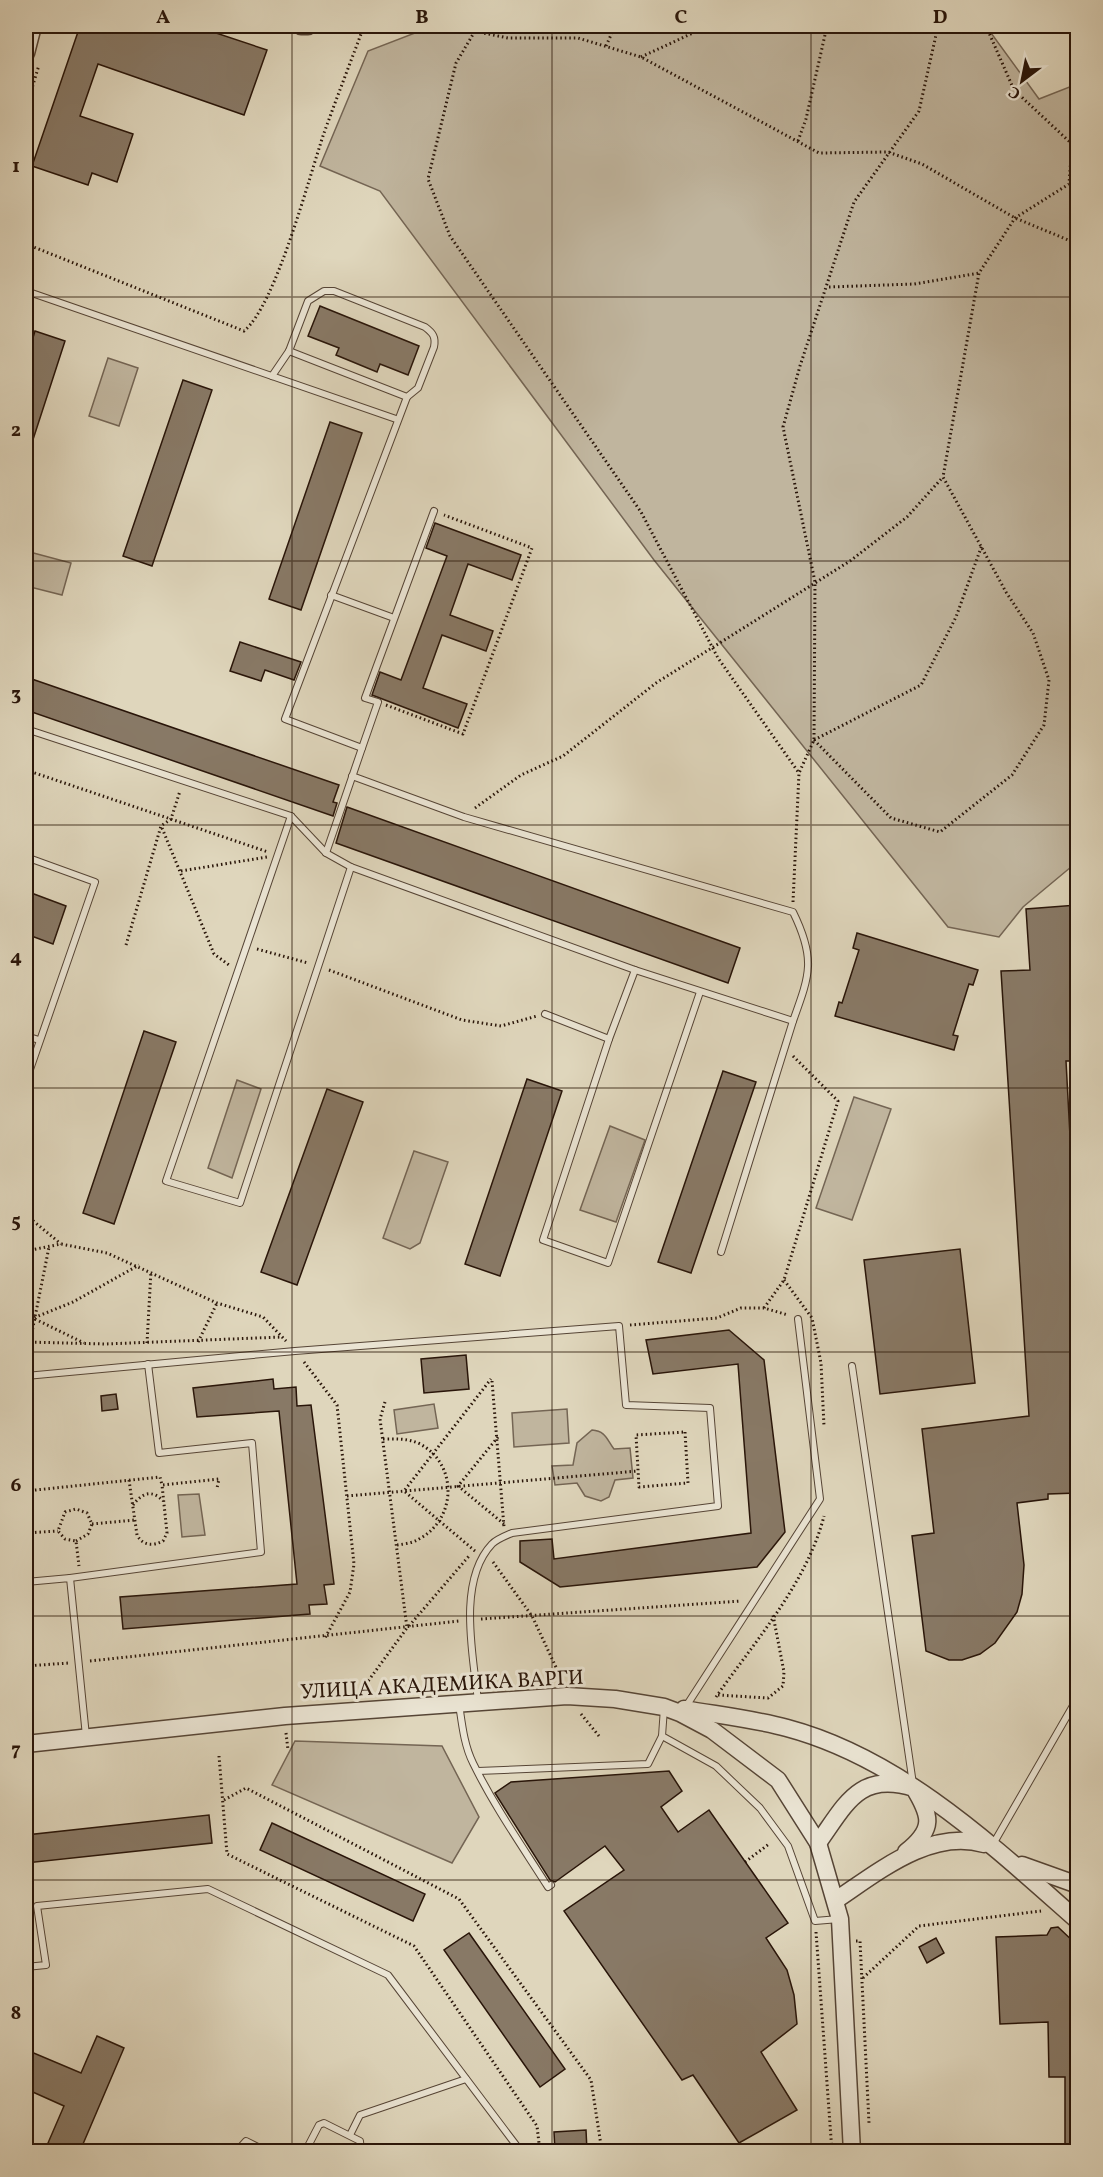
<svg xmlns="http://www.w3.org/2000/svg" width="1103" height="2177" viewBox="0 0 1103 2177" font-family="Vollkorn,serif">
<rect width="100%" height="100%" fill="#dfd6bc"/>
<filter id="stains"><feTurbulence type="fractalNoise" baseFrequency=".00333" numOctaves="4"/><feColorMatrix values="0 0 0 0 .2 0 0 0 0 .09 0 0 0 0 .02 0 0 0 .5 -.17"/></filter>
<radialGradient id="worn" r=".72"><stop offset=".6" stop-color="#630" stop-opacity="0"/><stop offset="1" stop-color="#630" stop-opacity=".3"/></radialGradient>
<g fill="#c0b59e" stroke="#746554" stroke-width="1.5">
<path d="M433,26H986L1039,99L1077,84V862L1023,907L999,937L948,927L654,560L380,191L320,166L368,51Z"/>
<path d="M108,358L138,368L119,426L89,416Z"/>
<path d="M26,551L71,563L62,595L26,586Z"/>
<path d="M237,1080L261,1089L232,1178L208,1168Z"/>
<path d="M854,1097L891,1109L852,1220L816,1208Z"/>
<path d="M610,1126L645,1140L616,1222L580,1210Z"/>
<path d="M414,1151L448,1162L420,1243L410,1249L383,1238Z"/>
<path d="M434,1404L438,1428L397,1434L394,1410Z"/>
<path d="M567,1409L569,1443L514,1447L512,1413Z"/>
<path d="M592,1430C606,1431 607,1440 614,1449L630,1448L633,1478L615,1480L609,1497L601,1501L585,1496L577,1483L555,1485L552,1466L573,1465L577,1443Z"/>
<path d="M199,1494L205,1535L182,1537L178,1495Z"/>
<path d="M295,1741L442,1746L479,1817L452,1863L272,1785Z"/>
</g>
<g fill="#887966" stroke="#291509" stroke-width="1.5">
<path d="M80,26H195L267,50L244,115L98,64L80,116L133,134L117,182L92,173L88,185L32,166Z"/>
<path d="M320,306L419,346L408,375L380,364L377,372L336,355L339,348L308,336Z"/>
<path d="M35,331L65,341L28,455H26V361Z"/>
<path d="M183,380L212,390L152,566L123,556Z"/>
<path d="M330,422L362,433L301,610L269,599Z"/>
<path d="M435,523L521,555L512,580L468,564L450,615L493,631L486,651L442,635L423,688L467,704L458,728L372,695L380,672L401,680L447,556L426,548Z"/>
<path d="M240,642L301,662L294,680L265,670L261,681L230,671Z"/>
<path d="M26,677L339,785L333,802L337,803L333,816L26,710Z"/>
<path d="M347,807L740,948L728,983L336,843Z"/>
<path d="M26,891L66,906L53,944L26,934Z"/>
<path d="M1077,905V1061H1066L1077,1267V1493L1048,1494V1499L1017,1503L1024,1565L1022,1594L1017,1612L995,1643L980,1654L962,1660H949L926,1651L912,1536L934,1533L922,1429L1029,1416L1001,971L1030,970L1026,909Z"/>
<path d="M857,933L978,970L973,985L969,984L953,1035L958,1036L954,1050L835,1016L839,1002L842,1003L859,950L853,948Z"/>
<path d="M144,1031L176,1042L114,1224L83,1213Z"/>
<path d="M723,1071L756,1082L691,1273L658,1262Z"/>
<path d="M527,1079L562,1091L500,1276L465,1264Z"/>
<path d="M327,1089L363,1102L297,1285L261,1272Z"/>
<path d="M960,1249L975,1383L880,1394L864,1260Z"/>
<path d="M729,1330L764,1360L785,1532L757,1567L560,1587L520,1562V1541L552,1539L554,1559L751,1533L738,1364L653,1374L646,1340Z"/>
<path d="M466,1355L469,1389L424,1393L421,1359Z"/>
<path d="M273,1379L274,1389L296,1387L297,1406L311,1405L334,1584L324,1585L327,1604L309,1605L310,1614L123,1629L120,1597L297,1584L279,1411L197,1417L193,1388Z"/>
<path d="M116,1394L118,1409L102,1411L101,1396Z"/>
<path d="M669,1771L682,1791L661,1807L678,1832L709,1810L788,1923L766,1938L787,1970L794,1995L797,2024L761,2052L797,2110L739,2143L693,2075L682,2080L564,1911L624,1870L605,1846L555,1882L550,1880L495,1793L511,1782Z"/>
<path d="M209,1815L212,1843L26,1863V1835Z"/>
<path d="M272,1823L425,1894L413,1921L260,1850Z"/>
<path d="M1058,1927L1077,1945V2151H1065V2077H1049L1048,2022L1000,2024L996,1937L1047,1935L1051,1928Z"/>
<path d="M469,1933L565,2069L540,2087L444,1950Z"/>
<path d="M936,1938L944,1953L927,1963L919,1947Z"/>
<path d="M97,2036L124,2048L80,2151H67L48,2143L64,2106L26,2089V2060L29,2051L81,2073Z"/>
<path d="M586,2130L587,2151H555L554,2132Z"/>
</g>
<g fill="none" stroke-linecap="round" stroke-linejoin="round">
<g stroke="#564536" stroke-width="8">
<g id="service">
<path d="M26,291L396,419"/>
<path d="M324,291H334L425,327C433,333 436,337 434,347L418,388L407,397L289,351L308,301Z"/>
<path d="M272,376L289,351"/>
<path d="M331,595L394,618"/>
<path d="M26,729L291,816L326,853L351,867L635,970L793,1021C810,974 816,959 793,912L464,817L352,776"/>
<path d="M362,748L378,702L365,698L434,511"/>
<path d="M291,816L166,1181L240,1203L351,867"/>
<path d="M326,853L362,748L285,719L407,397"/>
<path d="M26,857L95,882L26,1081"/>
<path d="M635,970L609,1039L543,1240L608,1263L700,992"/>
<path d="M545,1014L609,1039"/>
<path d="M26,1036L39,1040"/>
<path d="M721,1252L793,1021"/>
<path d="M852,1366L913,1784"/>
<path d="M26,1376L295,1351L619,1326L626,1405L710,1408L718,1506L512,1533C505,1536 497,1539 492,1544C457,1581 473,1655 478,1701"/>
<path d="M70,1578L261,1552L252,1443L159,1453L148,1364"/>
<path d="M26,1582L70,1578L86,1736"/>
<path d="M459,1704C462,1724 464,1745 473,1763C494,1806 522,1846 548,1887L551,1885"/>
<path d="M664,1708L662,1736L716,1766L760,1808L788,1846L815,1921L839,1919"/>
<path d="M685,1708L820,1499L798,1319"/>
<path d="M478,1771L648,1764L662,1736"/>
<path d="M992,1846L1078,1697"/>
<path d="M26,1967L46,1965L37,1906L208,1889L388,1975L516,2145V2152"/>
<path d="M350,2135L360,2115L466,2079"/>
<path d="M236,2152L246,2141L268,2152"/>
<path d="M305,2152L319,2125L324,2123L360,2141L361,2152"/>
</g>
</g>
<g stroke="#564536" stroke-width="19">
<g id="tertiary">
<path d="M301,26H308"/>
<path d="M26,53L33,26"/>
<path d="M684,1709C718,1715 754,1719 787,1728C900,1758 992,1845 1078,1921"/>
<path d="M26,1744L285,1716L567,1696L615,1699L664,1707L680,1713L712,1730L778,1780L818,1843L840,1919L852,2152"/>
<path d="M818,1843C846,1804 859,1771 914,1788C931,1816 935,1829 906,1852"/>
<path d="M1022,1865L1078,1885"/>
<path d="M836,1900C878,1872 931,1828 984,1844"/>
</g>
</g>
<g stroke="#291509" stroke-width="3" stroke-dasharray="1.5 3" stroke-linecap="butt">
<path d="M449,26L508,38H578L641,57L819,153L888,152L922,164L1015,218L1078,244"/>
<path d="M482,26L475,31L456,63L428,179L450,236L641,512L718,658L799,773"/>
<path d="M606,46L615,26"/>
<path d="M641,57L708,26"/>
<path d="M26,108L39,65"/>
<path d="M798,141L806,119L827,26"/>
<path d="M1070,182L1078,171"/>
<path d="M26,244L244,331C276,305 309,177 324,133C337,97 351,61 364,26"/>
<path d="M829,287L914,284L979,273"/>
<path d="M386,705L463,734L532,548L444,515"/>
<path d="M814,740L891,818L940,832L1012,775L1044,725L1049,680L1033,633L1006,592L943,477L979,273L1015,218L1069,184L1072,144L1014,90L986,26"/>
<path d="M814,740L921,685L956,617L982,545"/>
<path d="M26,770L268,852"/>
<path d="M475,808L521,775L563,756L656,683L850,561L907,517L943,477"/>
<path d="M162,828L214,954L229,965"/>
<path d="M181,871L267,857"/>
<path d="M793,902L799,773L814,740L815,582L783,427L800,366L854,202L919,111L938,26"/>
<path d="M126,945L161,826L171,819L180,791"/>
<path d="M257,949L308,963"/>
<path d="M329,970L462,1020L501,1026L537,1016"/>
<path d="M26,1215L61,1244"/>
<path d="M26,1251L61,1244L107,1253L217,1303L263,1317L286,1341"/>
<path d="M784,1280L812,1318L821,1363L824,1426"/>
<path d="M764,1308L784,1280L838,1101L792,1055"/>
<path d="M35,1319L84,1343"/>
<path d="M26,1321L73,1302L139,1265"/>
<path d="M630,1325L717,1318L741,1308H764L788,1315"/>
<path d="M26,1342L105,1344L282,1337"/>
<path d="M198,1342L217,1303"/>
<path d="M147,1343L151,1271"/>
<path d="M304,1362L337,1405L354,1564L350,1592L325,1638"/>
<path d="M29,1365L30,1342L49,1247"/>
<path d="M492,1381L504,1527"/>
<path d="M685,1432L688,1483L639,1487L636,1435Z"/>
<path d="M498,1437L458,1486L504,1524"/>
<path d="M383,1439C396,1439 408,1438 420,1444C458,1464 457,1519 419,1539C413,1543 404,1544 397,1545"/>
<path d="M129,1480L137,1535C143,1546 153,1546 163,1541L167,1533L162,1485"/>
<path d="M26,1491L160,1477L162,1485L219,1479L217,1488"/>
<path d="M347,1496L638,1471"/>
<path d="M133,1505C142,1493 152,1489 163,1501"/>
<path d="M92,1524L135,1520"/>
<path d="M26,1533L58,1531"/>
<path d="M76,1541L88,1534L92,1524L87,1513L76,1509L65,1512L58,1531L65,1539L76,1541L79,1566"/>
<path d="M475,1551L404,1491L491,1379"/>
<path d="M493,1562L532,1616L562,1680"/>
<path d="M481,1619L741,1601"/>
<path d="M409,1626L469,1556"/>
<path d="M90,1661L459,1621"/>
<path d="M26,1666L69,1663"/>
<path d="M363,1688L407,1628L380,1419L385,1402"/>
<path d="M718,1695L768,1698L783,1686L784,1672L773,1615"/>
<path d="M716,1697C755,1641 807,1583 824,1516"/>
<path d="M581,1714L599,1736"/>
<path d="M286,1733L288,1750"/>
<path d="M219,1756L227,1854L414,1946L537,2126L540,2152"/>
<path d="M224,1800L246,1788L459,1899L591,2080L602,2152"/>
<path d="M745,1862L769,1844"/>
<path d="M816,1932L832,2152"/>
<path d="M856,1941H860L869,2123"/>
<path d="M863,1978L919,1926L1041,1911"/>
</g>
<use href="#service" stroke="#eae4d3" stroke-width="6"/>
<use href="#tertiary" stroke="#eae4d3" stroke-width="16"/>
</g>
<path fill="none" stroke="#291509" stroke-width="1.5" stroke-opacity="0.55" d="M292,26V2152M552,26V2152M811,26V2152M26,297H1078M26,561H1078M26,825H1078M26,1088H1078M26,1352H1078M26,1616H1078M26,1880H1078"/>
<g text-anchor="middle" stroke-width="6" stroke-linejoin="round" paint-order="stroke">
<g font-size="21" fill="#291509" stroke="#eae4d3">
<text transform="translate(442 1684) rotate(-3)" y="7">УЛИЦА АКАДЕМИКА ВАРГИ</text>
</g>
</g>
<rect width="1103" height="2177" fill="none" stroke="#dfd6bc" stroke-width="66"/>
<g transform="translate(1022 81) rotate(212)" stroke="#eae4d3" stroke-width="4.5" paint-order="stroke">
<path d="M0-4.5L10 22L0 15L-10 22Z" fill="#291509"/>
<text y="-9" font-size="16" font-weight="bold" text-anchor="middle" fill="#291509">С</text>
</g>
<rect x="33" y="33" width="1037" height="2111" fill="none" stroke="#291509" stroke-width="2"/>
<g font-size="20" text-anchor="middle" font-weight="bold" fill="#291509">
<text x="163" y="23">A</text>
<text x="422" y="23">B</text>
<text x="681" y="23">C</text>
<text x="940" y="23">D</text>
<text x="16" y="172">1</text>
<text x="16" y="436">2</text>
<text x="16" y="700">3</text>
<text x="16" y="963">4</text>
<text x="16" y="1227">5</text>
<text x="16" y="1491">6</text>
<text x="16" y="1755">7</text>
<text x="16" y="2019">8</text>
</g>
<rect width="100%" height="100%" filter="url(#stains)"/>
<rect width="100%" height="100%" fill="url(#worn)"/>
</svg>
